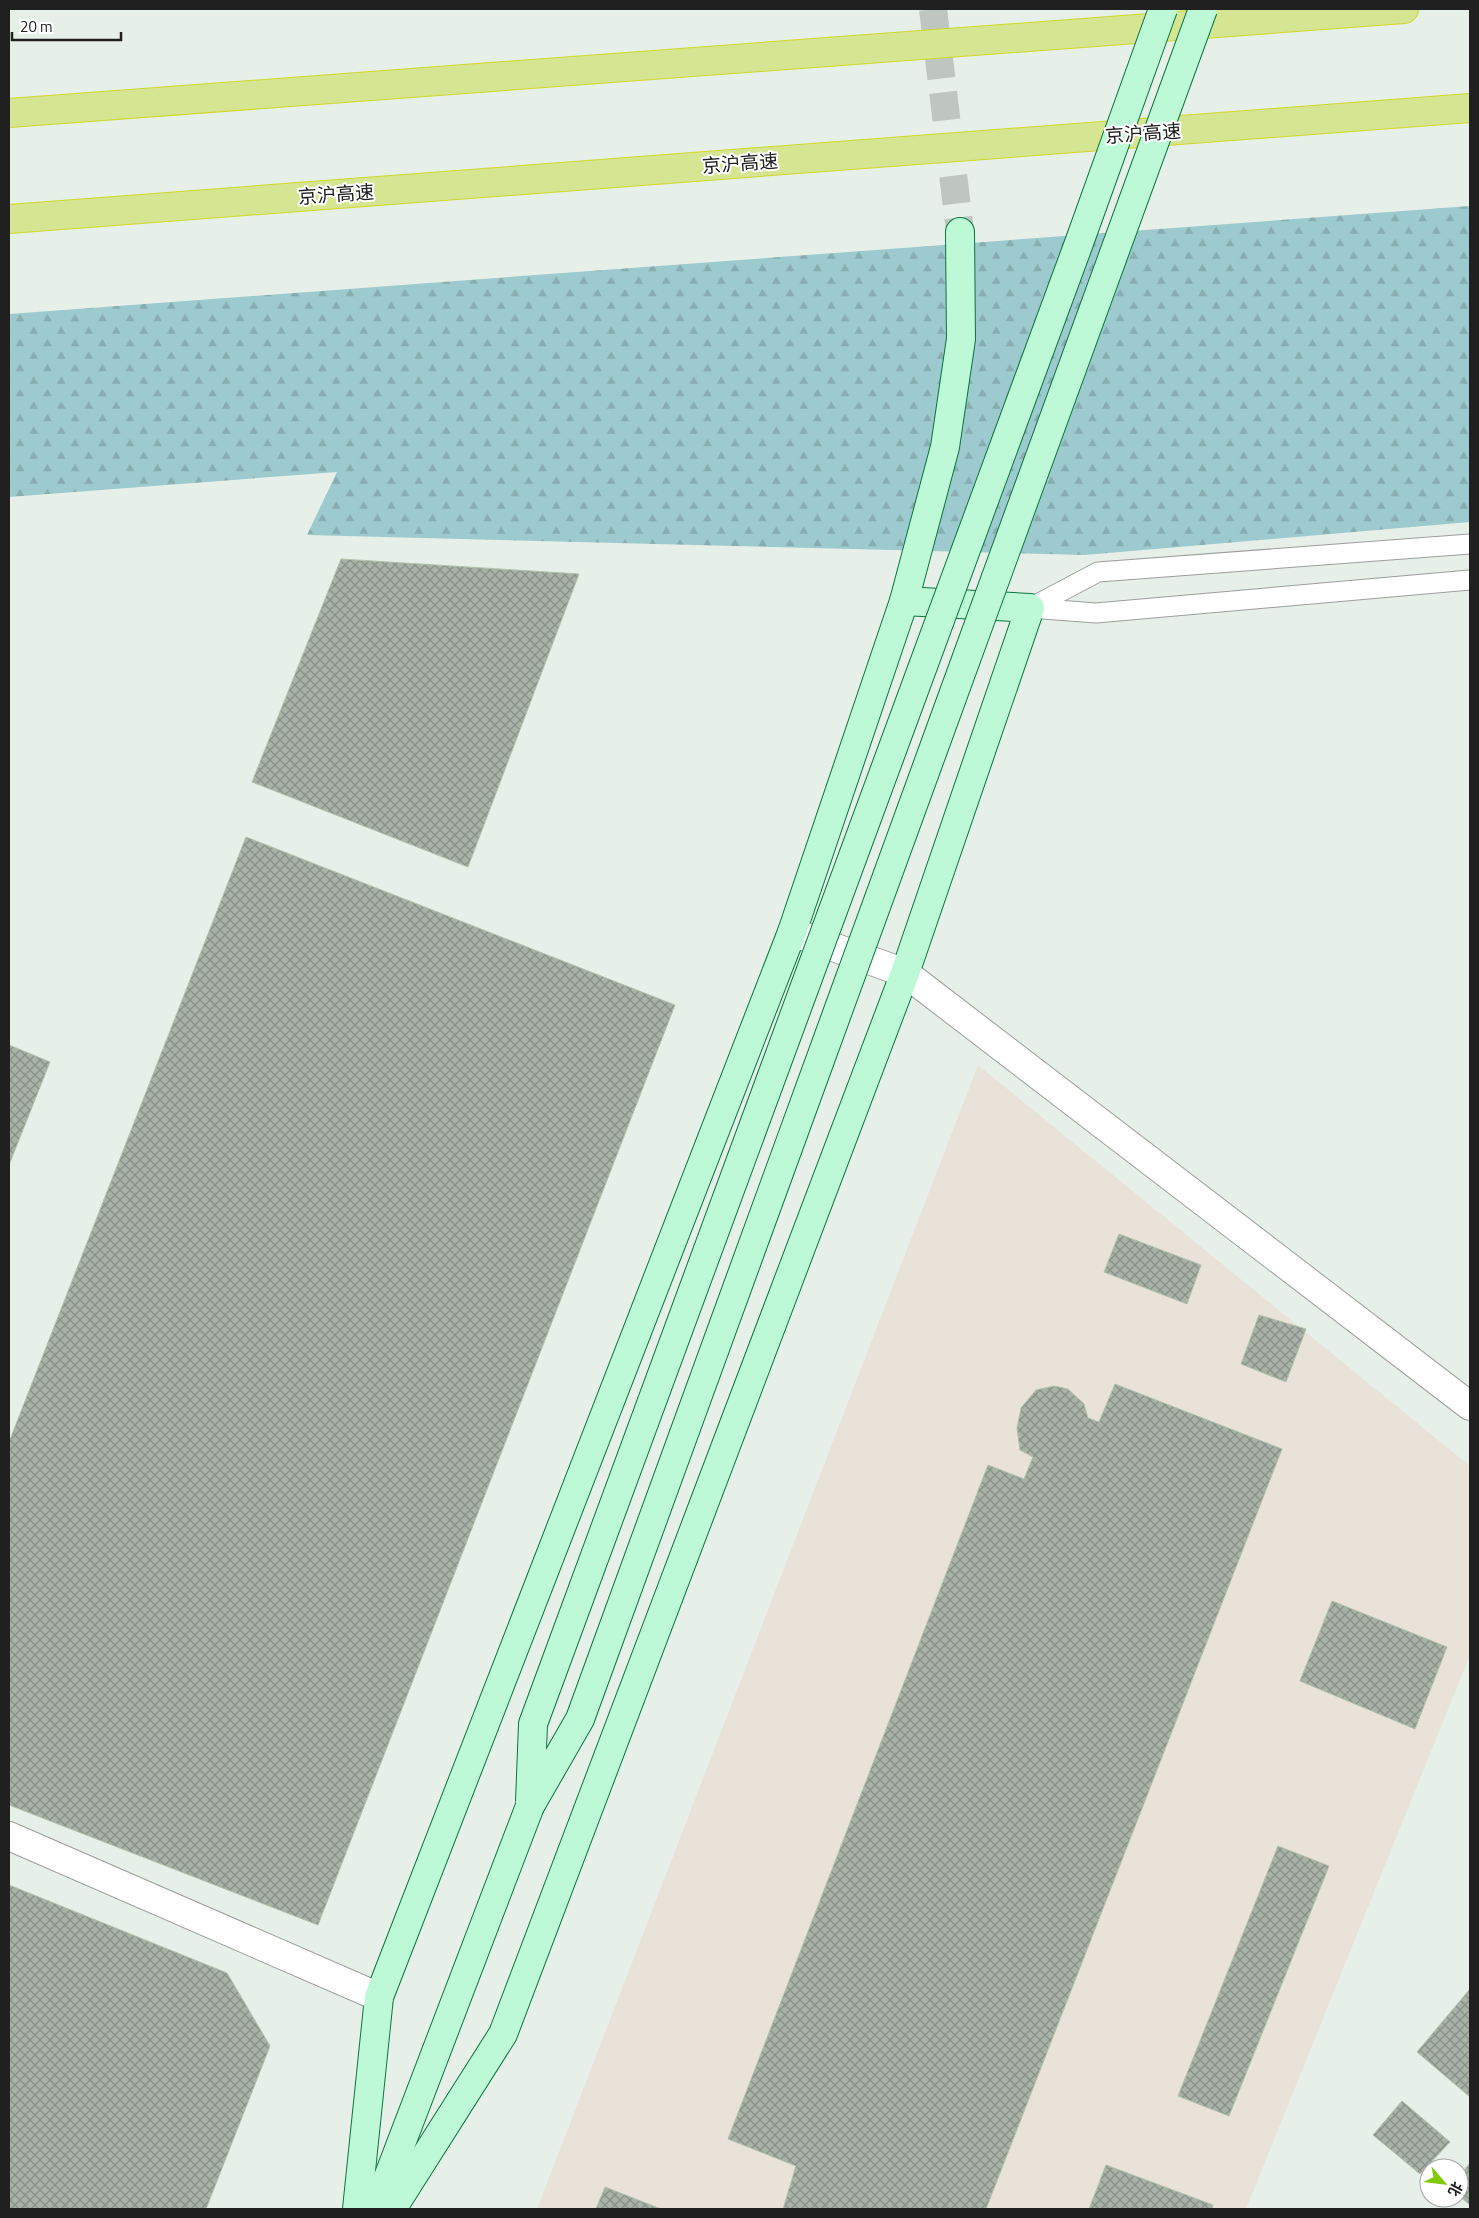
<svg xmlns="http://www.w3.org/2000/svg" width="1479" height="2218" viewBox="0 0 1479 2218" font-family="'Titillium Web','Noto Sans SC',sans-serif">
<defs>
<pattern id="forest-firs" width="22" height="20" patternUnits="userSpaceOnUse" patternTransform="scale(1.25)"><rect width="22" height="20" fill="#9dcace"/><path d="M5 1l3.5 6h-7zM16 11l3.5 6h-7z" fill="#87adb1"/></pattern>
<pattern id="building-cross-hatch" width="8" height="8" patternUnits="userSpaceOnUse" patternTransform="scale(1.25)"><rect width="8" height="8" fill="#a8b2a6"/><path d="M0 0l8 8M0 8l8-8" fill="none" stroke="#889087"/></pattern>
</defs>
<rect width="100%" height="100%" fill="#e7f0e8"/>
<path fill="#e9e2d9" d="M978,1065L1470,1466V1655L1246,2209H537Z"/>
<path fill="url(#forest-firs)" d="M1470,206V522L1085,555L307,535L337,472L9,497V314Z"/>
<g fill="url(#building-cross-hatch)" stroke="#aec2aa">
<path d="M341,559L579,574L468,867L252,782Z"/>
<path d="M246,837L675,1005L318,1925L9,1805V1442Z"/>
<path d="M9,1045L50,1062L9,1165Z"/>
<path d="M1119,1234L1201,1265L1187,1304L1104,1272Z"/>
<path d="M1259,1315L1306,1329L1286,1382L1241,1364Z"/>
<path d="M1115,1384L1282,1449L986,2209H783L796,2166L728,2139L988,1465L1024,1479L1033,1457L1020,1450L1017,1428L1021,1408L1036,1390L1054,1386L1068,1389L1084,1404L1088,1418L1099,1422Z"/>
<path d="M1332,1601L1447,1647L1415,1729L1300,1681Z"/>
<path d="M1278,1846L1329,1866L1229,2116L1178,2096Z"/>
<path d="M9,1885L227,1973L270,2046L206,2209H9Z"/>
<path d="M1470,1989V2097L1417,2052Z"/>
<path d="M1402,2101L1450,2142L1420,2174L1373,2135Z"/>
<path d="M1470,2163V2205L1459,2196V2176Z"/>
<path d="M1106,2165L1213,2205L1212,2209H1089Z"/>
<path d="M605,2187L661,2209H596Z"/>
</g>
<g fill="none" stroke-linecap="round" stroke-linejoin="round">
<path stroke="#bfc6c0" stroke-width="28" stroke-dasharray="28 14" stroke-linecap="butt" d="M933,9L960,232"/>
<g stroke="#9d9d9d" stroke-width="21">
<g id="service">
<path d="M1030,608L1098,572L1470,544"/>
<path d="M1030,608L1096,613L1470,580"/>
</g>
</g>
<g stroke="#9d9d9d" stroke-width="30">
<g id="minor">
<path d="M792,932L905,973L1470,1406"/>
<path d="M9,1836L379,1997"/>
</g>
</g>
<g stroke="#08763e" stroke-width="30">
<g id="secondary">
<path d="M357,2209L379,1997L792,932L904,601L945,447L961,339L960,232"/>
<path d="M376,2209L530,1806"/>
<path d="M392,2209L503,2034L905,973L1030,608L904,601"/>
</g>
</g>
<g stroke="#d0d72c" stroke-width="30">
<g id="motorway">
<path d="M9,113L1404,9"/>
<path d="M9,219L1470,108"/>
</g>
</g>
<use href="#service" stroke="#fff" stroke-width="19"/>
<use href="#minor" stroke="#fff" stroke-width="28"/>
<use href="#secondary" stroke="#bdf8d7" stroke-width="28"/>
<use href="#motorway" stroke="#d5e592" stroke-width="28"/>
<g stroke="#08763e" stroke-width="30" stroke-linecap="butt">
<g id="secondary-bridge">
<path d="M530,1802L533,1724L1079,243L1163,9"/>
<path d="M530,1806L580,1719L1203,9"/>
</g>
</g>
<use href="#secondary-bridge" stroke="#bdf8d7" stroke-width="28"/>
</g>
<g text-anchor="middle" stroke-width="4" stroke-linejoin="round" paint-order="stroke">
<g font-size="19" fill="#202020" stroke="#fff">
<text transform="translate(1143 133) rotate(-4)" y="7">京沪高速</text>
<text transform="translate(740 163) rotate(-4)" y="7">京沪高速</text>
<text transform="translate(336 194) rotate(-4)" y="7">京沪高速</text>
</g>
</g>
<rect width="1479" height="2218" fill="none" stroke="#202020" stroke-width="20"/>
<g transform="translate(1444 2183) rotate(118)"><circle r="24" fill="#ffffff" stroke="#a6a6a6"/>
<path d="M0-4L9 19L0 12L-9 19Z" fill="#80cb06"/>
<text y="-8" font-size="14" font-weight="bold" text-anchor="middle" fill="#202020">北</text>
</g>
<path d="M12 32v8h109v-8" fill="none" stroke="#202020" stroke-width="2.5"/>
<text x="20" y="32" font-size="15" fill="#202020" stroke="#ffffff" stroke-width="4" paint-order="stroke">20 m</text>
</svg>
